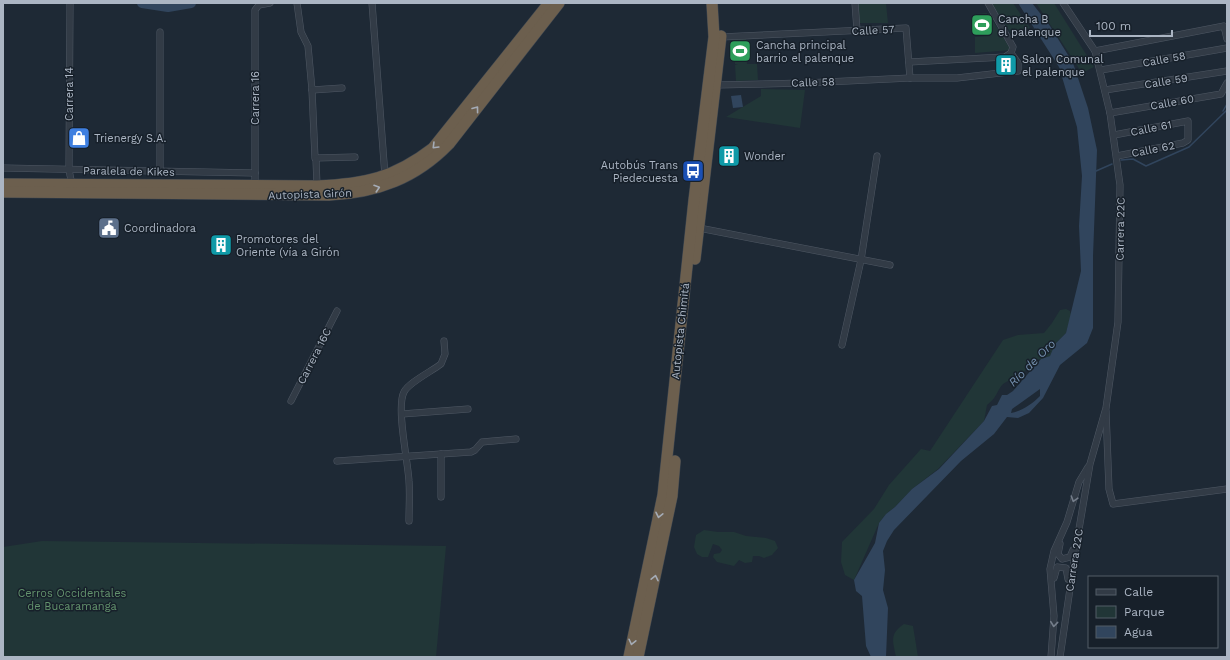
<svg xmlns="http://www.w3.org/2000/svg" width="1230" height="660" viewBox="0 0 1230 660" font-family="'Work Sans',sans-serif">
<rect width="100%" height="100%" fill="#1e2935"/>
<g fill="#213637">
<path d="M858,3H886L888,23H858Z"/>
<path d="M991,3H1013L1030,28L1011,33Z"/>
<path d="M1036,3H1054L1094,67L1082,73Z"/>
<path d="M987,13L988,36H977L975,14Z"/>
<path d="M988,13L1011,50L975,53V37L990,36Z"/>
<path d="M734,39H746L747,64H757L758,80L736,81L735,65L738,64H735Z"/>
<path d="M761,89L805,90L800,128L726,117L761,96Z"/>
<path d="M1066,309L1070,311L1071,315L1066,333L1055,344L1050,356L1041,359L1033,360L1019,379C994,381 1003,394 987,405L984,421L938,469L912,489L895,507L886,514L879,523L854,580L845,575L841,562L842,542L874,509L889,485L921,449L930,451L1003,340L1018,335L1044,333L1052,323L1060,310Z"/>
<path d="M704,530L718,532H734L746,536L766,538L775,541L778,548L772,555L764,558L759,556H753L752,562L745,563L739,560L734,566L717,562L713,557L714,554L720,553L722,550L719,546L713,544L708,557H702L697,554L694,547L696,535Z"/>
<path d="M42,541L446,546L436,657H3V547Z"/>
<path d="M904,624L913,626L918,657H896C893,641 889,634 904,624Z"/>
</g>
<g fill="#31455d" fill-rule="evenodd">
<path d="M1018,3H1032L1050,26L1073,63L1088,108L1097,150L1093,256V328L1087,343L1060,365L1043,398L1029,413L1018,418L1007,417L994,434L961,461L894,530L887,541L883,551L885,570L883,590L888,608L886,657H871L866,646L862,596L856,591L854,580L875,543L879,523L886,514L895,507L912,489L939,469L984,421L992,406L997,405L1002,395H1007L1013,391L1041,359L1050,356L1055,344L1066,333L1081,271L1079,226L1082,176L1077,127L1059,67ZM1040,389V396C1032,404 1022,411 1011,413L1012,409Z"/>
<path d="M741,95L743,107L733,108L731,96Z"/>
</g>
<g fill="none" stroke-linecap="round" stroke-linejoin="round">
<g stroke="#31455d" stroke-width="1.5">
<path d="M1223,111L1227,104"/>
<path d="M1121,160L1133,159L1146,166L1189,147L1227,110"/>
<path d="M1096,171L1112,164"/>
</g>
<path stroke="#31455d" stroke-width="10" d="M142,3L168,7L191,3"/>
<g stroke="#4f5864" stroke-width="7">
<g id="street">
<path d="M70,3L69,170L72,185"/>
<path d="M297,3L301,32L308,46L312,90L342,88"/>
<path d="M372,3L385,176"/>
<path d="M855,3L857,30"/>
<path d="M721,37L906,28L910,78"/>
<path d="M1095,51L1224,26L1227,39"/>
<path d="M909,62L1005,57L1011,53L1013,47L988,3"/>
<path d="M1101,70L1227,48"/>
<path d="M716,85L805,83L910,78H957L1018,71V63L1011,53"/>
<path d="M312,90L315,158L355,157"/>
<path d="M1105,90L1227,71"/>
<path d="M1110,113L1221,94L1227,83"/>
<path d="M1114,135L1188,121V140L1183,143L1117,156"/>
<path d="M316,159L317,186"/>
<path d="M3,168L255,173"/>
<path d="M160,172V32"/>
<path d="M255,187V10L259,5L270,3"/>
<path d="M699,228L890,265"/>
<path d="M842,345L861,260L877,156"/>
<path d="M291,401L337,311"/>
<path d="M1106,411L1109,489L1113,504L1227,489"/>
<path d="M402,414L468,409"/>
<path d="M337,461L471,452L475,450L482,442L516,439"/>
<path d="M441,497V454"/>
<path d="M409,521C409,507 410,494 409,481C408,462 396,407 404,392C408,383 432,371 441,364L445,354L444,341"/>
<path d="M1060,544L1058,554L1062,559L1070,557L1073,550"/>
<path d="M1054,578L1057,567L1066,568L1068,579"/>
<path d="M1051,657L1054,616L1050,569L1054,551L1067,522L1079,482L1088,467"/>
<path d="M1060,657L1077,541L1090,464L1106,408L1118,322L1120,185L1110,113L1095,51L1063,3"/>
</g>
</g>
<g stroke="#3c4550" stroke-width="12">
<g id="highway">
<path d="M3,184L317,186C365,184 394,178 433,148L549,3"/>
<path d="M3,192L329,195C377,193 416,178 449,144L559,3"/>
<path d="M695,259L721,36"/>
<path d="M629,657L663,495L694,200L714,37L712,3"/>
<path d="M638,657L672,496L675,461"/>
</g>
</g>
<use href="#street" stroke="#323b46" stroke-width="6"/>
<use href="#highway" stroke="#6c5f4e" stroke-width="11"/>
</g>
<defs><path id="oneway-chevron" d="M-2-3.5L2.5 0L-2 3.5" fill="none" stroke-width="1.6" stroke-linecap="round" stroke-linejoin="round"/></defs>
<g stroke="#a5acb7">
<use href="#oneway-chevron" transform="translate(476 109) rotate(-53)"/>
<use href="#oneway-chevron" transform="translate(435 146) rotate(135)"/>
<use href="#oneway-chevron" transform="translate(377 188) rotate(-18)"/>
<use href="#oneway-chevron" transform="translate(659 515) rotate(102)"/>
<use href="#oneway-chevron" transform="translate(655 578) rotate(-78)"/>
<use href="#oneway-chevron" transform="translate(632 642) rotate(103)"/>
</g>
<g stroke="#757e8b">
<use href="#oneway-chevron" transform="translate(1074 499) rotate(107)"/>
<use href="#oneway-chevron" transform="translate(1054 624) rotate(96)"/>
</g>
<defs>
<g id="stadium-square" transform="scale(1.15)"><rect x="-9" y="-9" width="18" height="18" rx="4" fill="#2e9e5b" stroke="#17202a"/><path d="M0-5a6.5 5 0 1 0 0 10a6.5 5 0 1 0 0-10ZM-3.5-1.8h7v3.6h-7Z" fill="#fff"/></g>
<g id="building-square" transform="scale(1.15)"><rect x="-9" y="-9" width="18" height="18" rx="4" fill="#0f9aa8" stroke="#17202a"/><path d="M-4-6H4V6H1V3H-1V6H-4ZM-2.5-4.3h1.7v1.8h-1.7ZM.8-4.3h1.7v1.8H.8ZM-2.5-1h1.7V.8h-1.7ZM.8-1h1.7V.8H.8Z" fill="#fff"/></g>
<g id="shop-square" transform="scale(1.15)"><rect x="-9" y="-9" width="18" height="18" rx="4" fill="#3f7fe0" stroke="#17202a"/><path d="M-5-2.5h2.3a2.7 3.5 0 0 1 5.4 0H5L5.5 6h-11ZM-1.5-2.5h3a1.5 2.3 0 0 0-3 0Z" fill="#fff"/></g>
<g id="bus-square" transform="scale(1.15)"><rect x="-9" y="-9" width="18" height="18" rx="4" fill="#1a4fb4" stroke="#17202a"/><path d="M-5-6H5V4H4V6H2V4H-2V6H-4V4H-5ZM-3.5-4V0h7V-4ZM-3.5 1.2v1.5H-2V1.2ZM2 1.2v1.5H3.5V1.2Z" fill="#fff"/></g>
<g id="civic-square" transform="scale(1.15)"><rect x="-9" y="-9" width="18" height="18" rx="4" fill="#5c6f8a" stroke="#17202a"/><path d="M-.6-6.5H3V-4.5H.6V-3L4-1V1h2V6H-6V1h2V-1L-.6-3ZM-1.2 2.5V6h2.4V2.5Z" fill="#fff"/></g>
</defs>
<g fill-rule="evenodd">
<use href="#stadium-square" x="982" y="25"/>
<use href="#stadium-square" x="740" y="51"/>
<use href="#building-square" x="1006" y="65"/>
<use href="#shop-square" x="79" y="138"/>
<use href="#building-square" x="729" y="156"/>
<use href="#bus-square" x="693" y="171"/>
<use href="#civic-square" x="109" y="228"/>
<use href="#building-square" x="221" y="245"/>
</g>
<g text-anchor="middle" stroke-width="3" stroke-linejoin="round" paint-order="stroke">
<g font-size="11" fill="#abb5c3" stroke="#17202a" text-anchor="start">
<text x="998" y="23">Cancha B<tspan x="998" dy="13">el palenque</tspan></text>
<text x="756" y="49">Cancha principal<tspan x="756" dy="13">barrio el palenque</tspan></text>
<text x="1022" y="63">Salon Comunal<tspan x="1022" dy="13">el palenque</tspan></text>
<text x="94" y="142">Trienergy S.A.</text>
<text x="744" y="160">Wonder</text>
<text x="678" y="169" text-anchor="end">Autobús Trans<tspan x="678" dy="13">Piedecuesta</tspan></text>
<text x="124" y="232">Coordinadora</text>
<text x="236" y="243">Promotores del<tspan x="236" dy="13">Oriente (vía a Girón</tspan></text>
</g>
<g font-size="11" fill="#abb5c3" stroke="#17202a">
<text transform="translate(873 30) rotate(-3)" y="4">Calle 57</text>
<text transform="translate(1164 59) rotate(-10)" y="4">Calle 58</text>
<text transform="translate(1166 81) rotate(-9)" y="4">Calle 59</text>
<text transform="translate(813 82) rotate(-2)" y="4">Calle 58</text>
<text transform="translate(69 94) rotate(-90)" y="4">Carrera 14</text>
<text transform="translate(255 98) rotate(-90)" y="4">Carrera 16</text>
<text transform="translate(1172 102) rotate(-10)" y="4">Calle 60</text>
<text transform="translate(1151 128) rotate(-11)" y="4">Calle 61</text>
<text transform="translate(1153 149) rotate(-11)" y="4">Calle 62</text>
<text transform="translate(129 171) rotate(1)" y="4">Paralela de Kikes</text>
<text transform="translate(310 194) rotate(-2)" y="4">Autopista Girón</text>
<text transform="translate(1120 229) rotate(-89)" y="4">Carrera 22C</text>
<text transform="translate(680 331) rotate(-84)" y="4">Autopista Chimitá</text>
<text transform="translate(314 356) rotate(-63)" y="4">Carrera 16C</text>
<text transform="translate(1074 560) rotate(-81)" y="4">Carrera 22C</text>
</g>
<g font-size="11" fill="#63936d" stroke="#17202a">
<text x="72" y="597">Cerros Occidentales<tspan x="72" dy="13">de Bucaramanga</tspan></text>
</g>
<g font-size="12" font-style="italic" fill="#738eac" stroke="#17202a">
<text transform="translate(1032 363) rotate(-45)" y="4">Río de Oro</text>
</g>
</g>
<rect width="1230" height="660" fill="none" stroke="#abb5c3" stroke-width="8"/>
<rect x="1088" y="576" width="130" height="72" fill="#17202a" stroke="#525c67"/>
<rect x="1096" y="589" width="20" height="6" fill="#323b46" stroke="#525c67"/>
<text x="1124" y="596" font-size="12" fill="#abb5c3">Calle</text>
<rect x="1096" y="606" width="20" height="12" fill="#213637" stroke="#525c67"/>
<text x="1124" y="616" font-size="12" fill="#abb5c3">Parque</text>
<rect x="1096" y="626" width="20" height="12" fill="#31455d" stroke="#525c67"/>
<text x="1124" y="636" font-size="12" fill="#abb5c3">Agua</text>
<path d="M1090 30v6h82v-6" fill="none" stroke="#abb5c3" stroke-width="2"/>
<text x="1096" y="30" font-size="12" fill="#abb5c3" stroke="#17202a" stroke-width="3" paint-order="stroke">100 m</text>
</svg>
